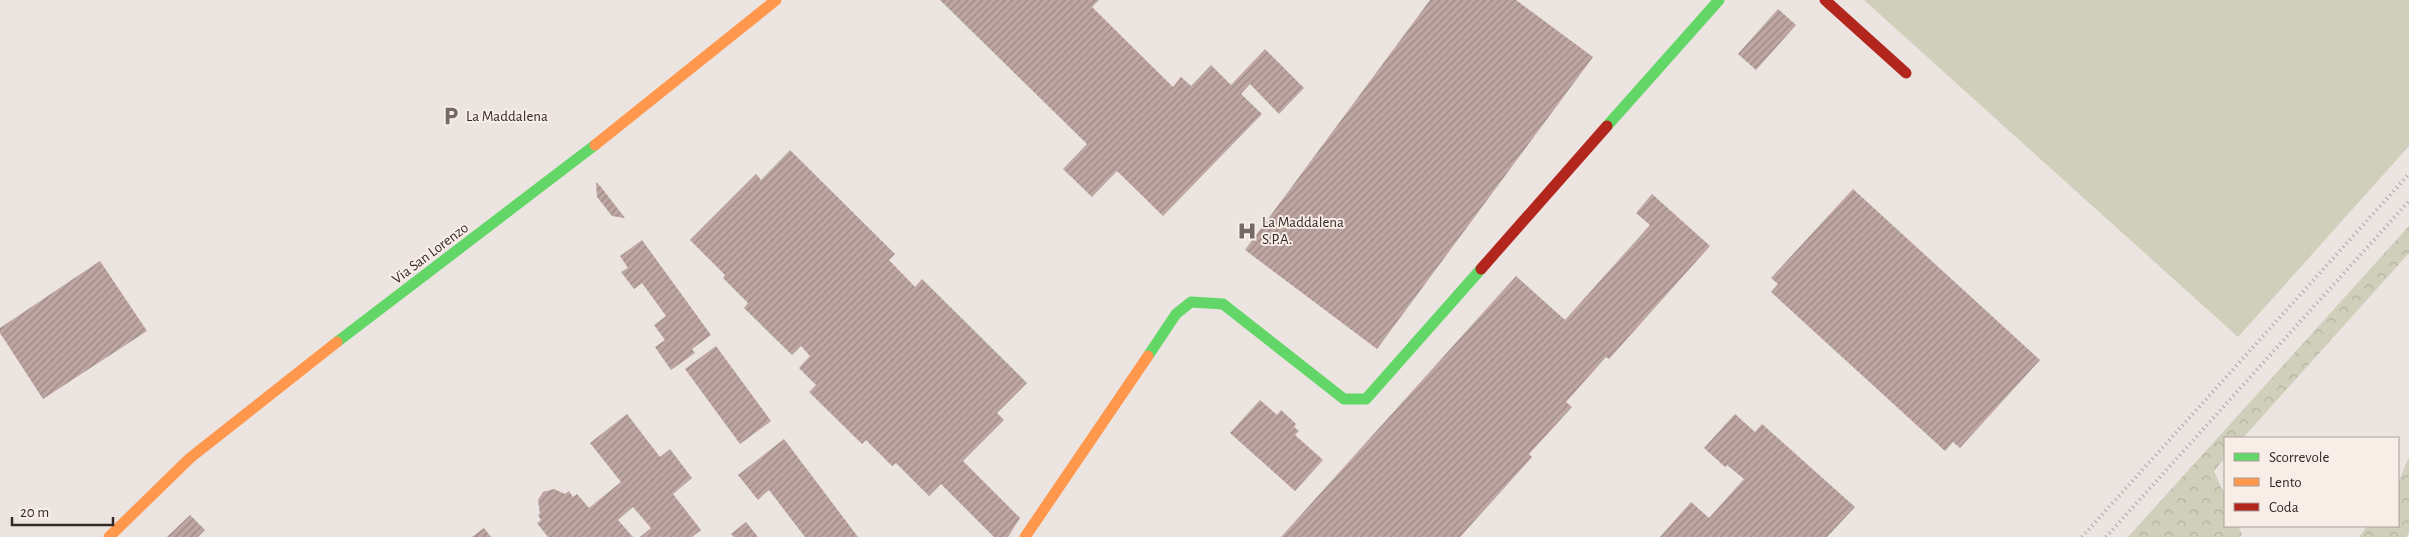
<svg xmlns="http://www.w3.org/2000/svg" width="2409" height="537" viewBox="0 0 2409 537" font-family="'Alegreya Sans',sans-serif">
<defs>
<pattern id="forest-crowns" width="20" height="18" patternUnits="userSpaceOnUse" patternTransform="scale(1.25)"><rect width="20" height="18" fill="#cfcfbb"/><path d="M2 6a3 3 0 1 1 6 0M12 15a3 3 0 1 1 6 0" fill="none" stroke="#b2b2a1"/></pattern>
<pattern id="building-hatch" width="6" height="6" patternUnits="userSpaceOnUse" patternTransform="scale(1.25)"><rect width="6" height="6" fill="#bea6a2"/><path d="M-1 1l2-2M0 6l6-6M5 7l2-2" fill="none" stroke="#9b8784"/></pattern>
</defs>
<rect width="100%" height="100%" fill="#ebe4e0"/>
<path fill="#cfcfbb" d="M1864,0H2409V146L2238,337Z"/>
<g fill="url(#forest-crowns)">
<path d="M2409,226V253L2243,438H2225V458L2214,471L2225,496V526H2238L2242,534L2240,537H2128Z"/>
<path d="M2409,457V533L2406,537H2359L2367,526H2398V483Z"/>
</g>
<g fill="url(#building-hatch)">
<path d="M940,0H1099L1092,7L1173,87L1181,77L1191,86L1211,65L1231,85L1265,49L1304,88L1279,114L1250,84L1241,94L1262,114L1163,216L1117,171L1092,197L1063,169L1087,144Z"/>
<path d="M1430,0H1516L1593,57L1377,349L1245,250Z"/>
<path d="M1778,9L1796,25L1756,70L1738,54Z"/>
<path d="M790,150L895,254L889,260L915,287L922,279L1027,383L997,413L1004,420L963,461L1020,518L1008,537H994L941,484L929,496L896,463L892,466L866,440L862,444L809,392L816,385L799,368L810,356L801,346L792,355L744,308L748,303L723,278L725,275L690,240L756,174L761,180Z"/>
<path d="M596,182L601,187L625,218L612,216L597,197Z"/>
<path d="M1853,189L2040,360L1960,448L1953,442L1945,451L1771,292L1778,284L1771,278Z"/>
<path d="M1652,194L1710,246L1609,359L1606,357L1566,402L1572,407L1529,454L1532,457L1460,537H1281L1516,276L1565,320L1650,225L1636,213Z"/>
<path d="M642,240L711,335L692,349L695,353L671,370L655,347L665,340L654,325L666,316L642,283L634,289L621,272L628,268L620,256Z"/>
<path d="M100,261L147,331L43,399L0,333V328Z"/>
<path d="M716,346L771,421L740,444L685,369Z"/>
<path d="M1260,400L1277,415L1281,410L1296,424L1294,427L1299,431L1295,435L1323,460L1295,491L1230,433Z"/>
<path d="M627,414L660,457L670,449L692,478L673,494L701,530L692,537H640L651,528L633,507L618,520L633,537H548L537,523L541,520L538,515L540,514L538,500L543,492L554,489L565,494L569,491L573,497L577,494L589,508L621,482L590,443Z"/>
<path d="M1735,414L1755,432L1762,424L1855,507L1827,537H1660L1691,502L1709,518L1744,479L1727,465L1725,467L1704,448Z"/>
<path d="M784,439L858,537H805L769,490L758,500L738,475Z"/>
<path d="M190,515L205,530L198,537H167Z"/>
<path d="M746,522L758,537H734L731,534Z"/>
<path d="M484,528L491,537H472Z"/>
</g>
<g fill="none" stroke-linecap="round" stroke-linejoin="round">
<g stroke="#63d668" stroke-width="11">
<path d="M1607,126L1719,0"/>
<path d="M337,342L595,145"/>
<path d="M1148,356L1176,314L1191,302L1223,304L1344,399H1366L1481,269"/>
</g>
<g stroke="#ff974d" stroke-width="11">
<path d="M595,145L776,0"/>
<path d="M109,537L190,458L337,342"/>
<path d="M1025,537L1148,356"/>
</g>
<g stroke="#b3261e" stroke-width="11">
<path d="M1825,0L1906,73"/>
<path d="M1481,269L1607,126"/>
</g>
<g stroke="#aba5a3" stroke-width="4" stroke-dasharray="1 4" stroke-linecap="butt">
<path d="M2082,537L2409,174"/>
<path d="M2106,537L2409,201"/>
</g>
</g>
<defs>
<g id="parking-bare" transform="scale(1.5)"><path d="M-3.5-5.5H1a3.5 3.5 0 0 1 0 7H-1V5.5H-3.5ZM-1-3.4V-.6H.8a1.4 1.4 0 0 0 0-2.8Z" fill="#746a68" stroke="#f8ede7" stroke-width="2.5" paint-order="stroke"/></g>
<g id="hospital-bare" transform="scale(1.5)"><path d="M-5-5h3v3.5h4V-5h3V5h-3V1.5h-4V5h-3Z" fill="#746a68" stroke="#f8ede7" stroke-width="2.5" paint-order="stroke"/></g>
</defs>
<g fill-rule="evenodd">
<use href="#parking-bare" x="451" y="116"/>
<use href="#hospital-bare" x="1247" y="231"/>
</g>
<g text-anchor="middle" stroke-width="4" stroke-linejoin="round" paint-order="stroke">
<g font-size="15" fill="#342927" stroke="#f8ede7" text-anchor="start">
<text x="466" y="121">La Maddalena</text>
<text x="1262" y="227">La Maddalena<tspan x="1262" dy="17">S.P.A.</tspan></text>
</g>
<g font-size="15" fill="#342927" stroke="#f8ede7">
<text transform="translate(430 253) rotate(-37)" y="5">Via San Lorenzo</text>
</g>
</g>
<rect x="2224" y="437" width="175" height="90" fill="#f8ede7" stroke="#aa9f9a"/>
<rect x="2234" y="453" width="25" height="8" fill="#63d668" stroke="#aa9f9a"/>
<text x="2269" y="462" font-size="15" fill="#342927">Scorrevole</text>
<rect x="2234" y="478" width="25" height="8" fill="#ff974d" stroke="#aa9f9a"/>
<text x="2269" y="487" font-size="15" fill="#342927">Lento</text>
<rect x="2234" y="503" width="25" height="8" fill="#b3261e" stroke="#aa9f9a"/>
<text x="2269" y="512" font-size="15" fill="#342927">Coda</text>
<path d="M12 517v8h101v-8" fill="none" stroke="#342927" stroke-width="2.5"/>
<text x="20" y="517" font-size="15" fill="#342927" stroke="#f8ede7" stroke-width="4" paint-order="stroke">20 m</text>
</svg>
